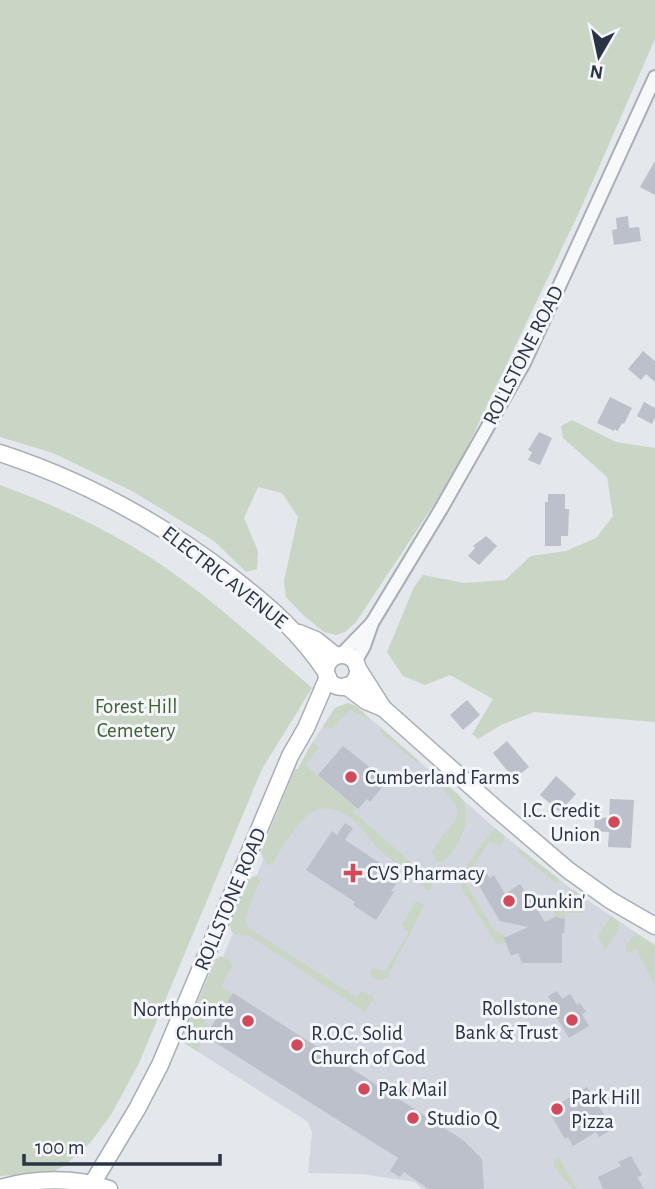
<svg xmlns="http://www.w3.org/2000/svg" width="655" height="1189" viewBox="0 0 655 1189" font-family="'Alegreya Sans',sans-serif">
<rect width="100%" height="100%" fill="#e4e7ec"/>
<path fill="#d2d6de" d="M348,703L356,706L387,733L496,829L575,892L655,945V1189H422L415,1182L362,1174L308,1173L312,1133L308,1122L181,1041L216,959L223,957L233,933L230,925L248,881L257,875L263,860L261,852L295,769H298L308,749L335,708Z"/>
<g fill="#c9d6c5">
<path d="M0,0H655V39L581,208L456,471L356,622L345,632L336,635L324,632L304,616L286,597L284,581L298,517L282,493L258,487L244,518L258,551L257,569L246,572L214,541L132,491L53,453L0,437Z"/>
<path d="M572,420L616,442L655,448V722L534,712L501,725L478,739L472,734L493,699L450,675L425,685L403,676L387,652L414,587L423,575L464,583L505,580L531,556L566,551L596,538L613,516L607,477L563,438L561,426Z"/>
<path d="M0,485C57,506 112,531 163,566C216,602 263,646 312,688L262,769L139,1063L111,1115L90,1143L64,1166L50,1173L0,1176Z"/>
<path d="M348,703C356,706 366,712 368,720L351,710L331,729L323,726L335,708Z"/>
<path d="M380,727L419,761L418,764L382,734Z"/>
<path d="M313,742L319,748L305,765L356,808L353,812L428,877L432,884L431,889L428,890C412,874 394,863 378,848C367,837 361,824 348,816C321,800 309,810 293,832C286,842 278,852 273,864L267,865L261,852L295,769H298Z"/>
<path d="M436,776C444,783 460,793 464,803C472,824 457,849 442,863L436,861L432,853C450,815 478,823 434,781Z"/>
<path d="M496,829L504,835V841L499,845L489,842L464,881L494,930L507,937L504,938L505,942L497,945L462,889C457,874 483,839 496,829Z"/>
<path d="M518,848L559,879L558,883H555L518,852Z"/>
<path d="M254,876L261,878L245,918L249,928L356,997L362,991L372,996L374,999L365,1012L249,936C240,934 231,938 230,925L248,881Z"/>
<path d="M572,889L583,897L585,910L582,913H565V919L562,918V915L552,919L557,906L568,912L575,903L567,895Z"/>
<path d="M415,902H420L424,906L388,976L382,980L374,979L369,972L374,968L385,971L408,933L402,925Z"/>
<path d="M611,916L619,922V929L605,951L598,935Z"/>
<path d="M638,935L655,945L654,984L636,949L629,953L626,952V946L631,938Z"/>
<path d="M221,956L229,959L233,965L221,986L232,994L221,1011L214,1007L203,1023L211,1027L197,1051L181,1041L216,959Z"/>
<path d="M559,1157L577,1189H573L554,1167V1159Z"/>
</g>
<g fill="#bbc0ca">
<path d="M655,161V195L640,187Z"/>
<path d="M628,216L629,228L639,227L641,241L614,245L612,230L617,229L616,218Z"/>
<path d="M643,351L655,361V382L646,374L641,380L628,369Z"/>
<path d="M610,397L632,408L624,424L622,423L618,431L614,429V431L597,423Z"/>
<path d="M644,402L655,408V417L652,424L637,416Z"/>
<path d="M539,432L552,438L540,465L528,460L532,452L528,450Z"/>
<path d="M548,494H565V509H569L568,536H561V546H545V502H548Z"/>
<path d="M486,536L497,546L479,565L468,556L475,548L473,546Z"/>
<path d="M467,700L480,715L463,730L450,715Z"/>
<path d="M507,741L529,767L514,779L493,753Z"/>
<path d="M343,746L382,777L381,779L384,782L381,785L383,786L370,802L367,799L358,809L318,775Z"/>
<path d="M556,776L576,794L560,812L540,795Z"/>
<path d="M610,799L634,800L631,848L608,847L609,832L594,831L595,817L609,818Z"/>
<path d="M345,823L353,828L345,840L401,877L391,891L394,892L376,920L353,905L355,902L306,870L332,831L337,835Z"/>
<path d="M485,872L490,878L494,875L505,894L520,884L545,922L556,917L565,919L564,933H562V963H522L518,953L511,956L504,938L528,927L500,921L476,881Z"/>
<path d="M557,991L562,999L570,994L577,1005L580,1003L586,1012L582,1014L589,1026L569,1038L550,1006L553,1004L548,996Z"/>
<path d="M233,993L463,1140L482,1159L484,1189H428L404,1172L400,1177L390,1171L398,1158L205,1036Z"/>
<path d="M587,1087L613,1129L599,1137L596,1132L573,1146L568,1137L565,1139L548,1110Z"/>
<path d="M631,1156L642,1175L637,1177L644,1189H603L598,1177L621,1166L618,1162Z"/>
</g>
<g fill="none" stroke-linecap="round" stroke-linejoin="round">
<g stroke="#a9aeb7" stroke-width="16">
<g id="street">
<path d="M341,655L372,623"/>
<path d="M355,662L364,646L372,623L441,509L524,363L655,77"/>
</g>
</g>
<g stroke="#a9aeb7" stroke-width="19">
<g id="secondary">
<path d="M0,453C86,481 162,523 233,578C270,607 300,633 326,672"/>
<path d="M299,633L316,640L336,656"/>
<circle cx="342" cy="671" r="16"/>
<path d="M357,667L383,708L493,806L568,870L610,900L655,926"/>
<path d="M346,686L366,701L383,708"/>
<path d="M92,1184L137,1109L160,1065L290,756L306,728L328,677"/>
<path d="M0,1188C35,1178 75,1177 109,1189"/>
</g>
</g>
<use href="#street" stroke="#f7f8fa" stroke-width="12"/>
<use href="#secondary" stroke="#fff" stroke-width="16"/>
</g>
<g fill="#d1495b" stroke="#f4f6f9" stroke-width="2.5">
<circle cx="351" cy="777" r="7"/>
<circle cx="614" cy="822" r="7"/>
<path d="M349.5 862.5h7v7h7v7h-7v7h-7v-7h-7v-7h7z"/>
<circle cx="509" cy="901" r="7"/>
<circle cx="572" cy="1020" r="7"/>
<circle cx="248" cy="1021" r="7"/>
<circle cx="297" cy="1045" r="7"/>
<circle cx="364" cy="1089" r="7"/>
<circle cx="557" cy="1109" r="7"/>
<circle cx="413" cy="1118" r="7"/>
</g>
<g text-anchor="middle" stroke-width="6" stroke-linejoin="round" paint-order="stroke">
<g font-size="21" fill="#2b3445" stroke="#f4f6f9">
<text transform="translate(523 355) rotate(-63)" y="7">ROLLSTONE ROAD</text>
<text transform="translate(225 577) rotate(38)" y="7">ELECTRIC AVENUE</text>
<text transform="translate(230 899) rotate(-67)" y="7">ROLLSTONE ROAD</text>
</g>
<g font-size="21" fill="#3f6138" stroke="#f4f6f9">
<text x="136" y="713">Forest Hill<tspan x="136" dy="24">Cemetery</tspan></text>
</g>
<g font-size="21" fill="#2b3445" stroke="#f4f6f9" text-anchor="start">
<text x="365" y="784">Cumberland Farms</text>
<text x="600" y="817" text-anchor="end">I.C. Credit<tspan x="600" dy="24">Union</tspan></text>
<text x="367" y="880">CVS Pharmacy</text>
<text x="523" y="908">Dunkin'</text>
<text x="558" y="1015" text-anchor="end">Rollstone<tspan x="558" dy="24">Bank &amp; Trust</tspan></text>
<text x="234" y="1016" text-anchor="end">Northpointe<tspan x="234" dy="24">Church</tspan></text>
<text x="311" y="1040">R.O.C. Solid<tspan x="311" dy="24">Church of God</tspan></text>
<text x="378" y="1096">Pak Mail</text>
<text x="571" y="1104">Park Hill<tspan x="571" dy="24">Pizza</tspan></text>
<text x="427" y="1125">Studio Q</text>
</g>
</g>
<g transform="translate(599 56) rotate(189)" stroke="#f4f6f9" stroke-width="5" paint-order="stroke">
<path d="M0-5L12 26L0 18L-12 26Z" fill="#2b3445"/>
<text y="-10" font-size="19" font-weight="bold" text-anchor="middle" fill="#2b3445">N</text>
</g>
<path d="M24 1154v10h196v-10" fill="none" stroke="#2b3445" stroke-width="3.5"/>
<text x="35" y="1154" font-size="21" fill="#2b3445" stroke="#f4f6f9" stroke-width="5" paint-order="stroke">100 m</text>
</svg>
